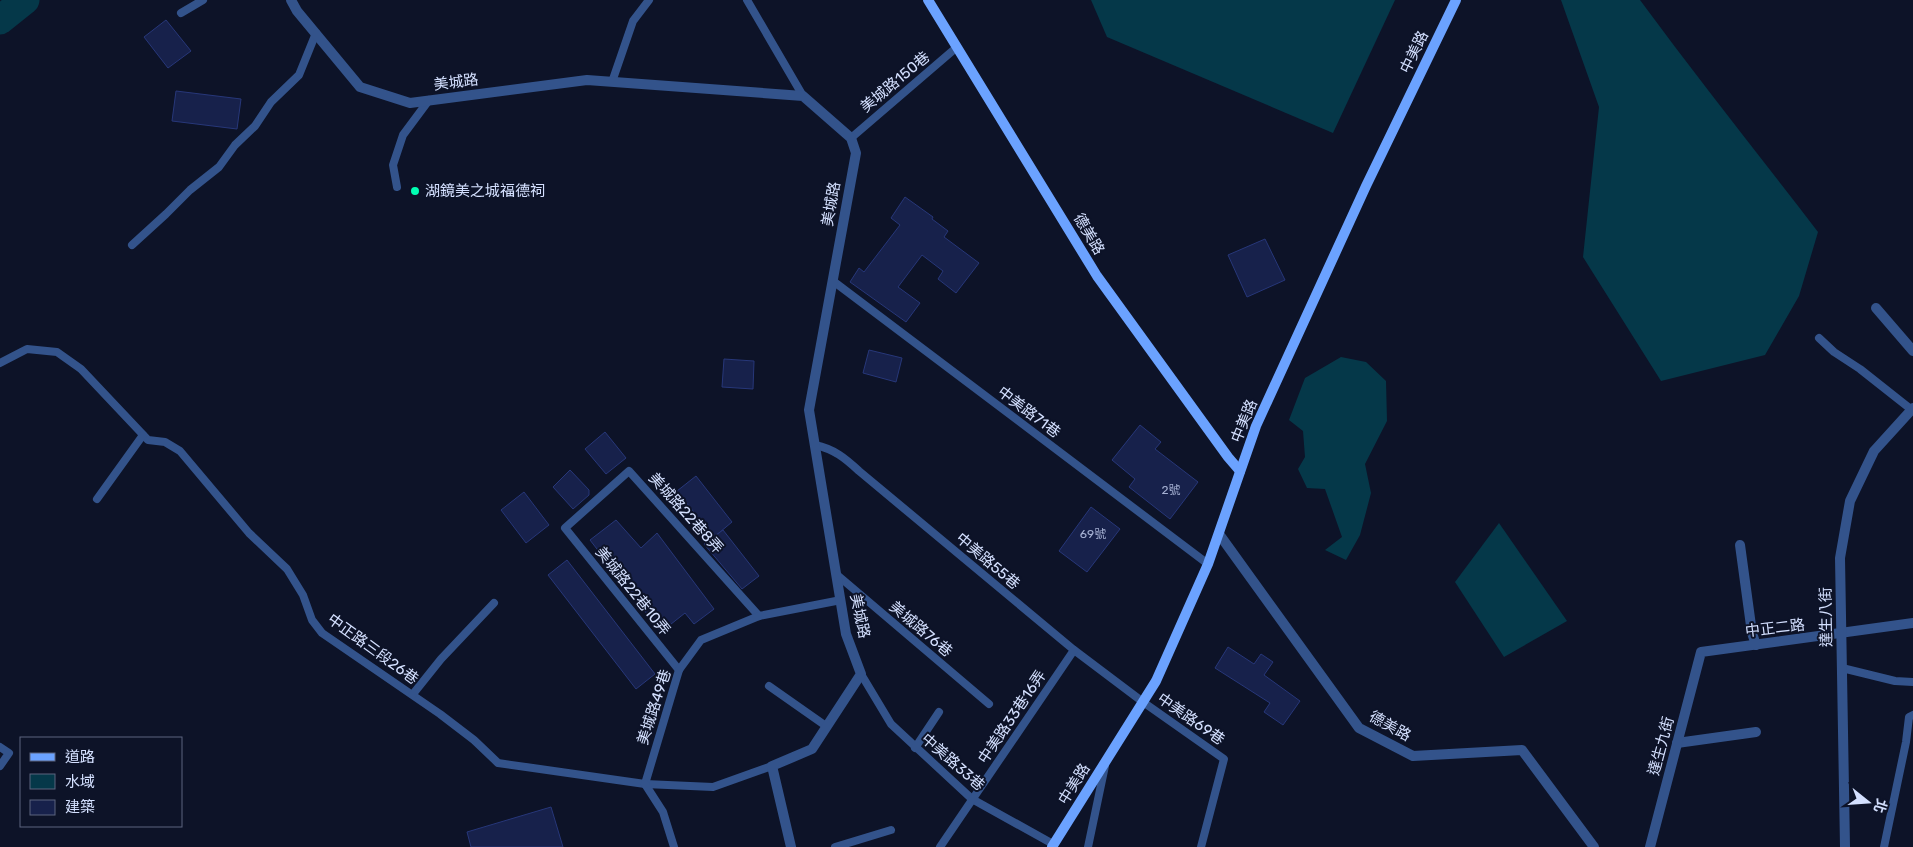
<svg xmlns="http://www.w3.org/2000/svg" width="1913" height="847" viewBox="0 0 1913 847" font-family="Rubik,'Noto Sans TC',sans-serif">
<rect width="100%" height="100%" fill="#0d1328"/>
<g fill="#053849">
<path d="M1091,0H1395L1333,133L1107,37Z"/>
<path d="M1561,0H1640C1698,79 1759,155 1818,232L1799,296L1765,355L1661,381L1583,257L1599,107Z"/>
<path d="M1341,357L1366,362L1386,381L1387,421L1365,464L1371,493L1360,535L1346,560L1325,550L1342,537L1325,489L1307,488L1298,469L1305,457L1303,431L1289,420L1305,378Z"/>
<path d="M1499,523L1567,621L1504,657L1455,582Z"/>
</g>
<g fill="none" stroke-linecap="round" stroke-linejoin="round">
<path stroke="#053849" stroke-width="29" d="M0,20L25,0"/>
</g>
<g fill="#17214b" stroke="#273779">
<path d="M166,20L191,51L168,68L144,37Z"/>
<path d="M176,91L241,99L237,129L172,121Z"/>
<path d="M905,197L933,217L932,219L948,231L944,237L979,263L956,293L938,279L943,271L922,255L898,287L920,303L906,322L850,282L859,268L864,272L900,225L891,218Z"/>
<path d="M1265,239L1285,280L1247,297L1228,255Z"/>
<path d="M869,350L902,358L896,382L863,373Z"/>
<path d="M724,359L754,361L753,389L722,387Z"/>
<path d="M1140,425L1161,442L1155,449L1198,482L1170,519L1129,487L1135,479L1112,460Z"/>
<path d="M605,432L626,458L606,474L585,449Z"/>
<path d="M570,470L589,490V495L573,509L553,487Z"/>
<path d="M696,476L732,522L714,537L677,491Z"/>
<path d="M524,492L549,525L526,543L501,510Z"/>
<path d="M1091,507L1120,529L1087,572L1059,551Z"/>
<path d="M616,520L641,548L657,533L714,609L694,624L685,613L661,632L590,540Z"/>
<path d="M723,530L759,576L742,589L704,544Z"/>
<path d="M567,560L655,674L636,689L548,575Z"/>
<path d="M1228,647L1254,664L1261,654L1273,662L1264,675L1300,701L1283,725L1264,712L1270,703L1215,668Z"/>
<path d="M551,807L563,847H471L467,832Z"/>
</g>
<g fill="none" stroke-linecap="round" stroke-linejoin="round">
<g stroke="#33538b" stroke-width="8">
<path d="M747,0L803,96"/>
<path d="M181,13L203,0"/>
<path d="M612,82L633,21L649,0"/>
<path d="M851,138L957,47"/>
<path d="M397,187L393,165L403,135L429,100"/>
<path d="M132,245L166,214L190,190L219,167L235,145L255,126L271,102L299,75L316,33"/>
<path d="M833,281L1208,564"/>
<path d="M1819,338L1834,352L1860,369L1912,410"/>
<path d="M0,363L27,349L57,352L81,369L148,440L165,442L180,451L249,533L287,569L303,595L312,620L322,633L440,714L474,740L498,763L645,784L713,787L772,766"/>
<path d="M815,445C834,449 845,458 859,471L1074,650L1143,702L1224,759L1201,847"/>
<path d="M97,499L143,435"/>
<path d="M836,574L989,704"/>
<path d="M1842,668L1895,681L1913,682"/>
<path d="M679,670L565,528L629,471L759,616"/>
<path d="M861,674L891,724L972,799L1053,844"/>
<path d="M769,686L826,726"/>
<path d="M413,694L441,659L494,603"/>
<path d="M0,747L9,753L0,766"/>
<path d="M915,748L939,712"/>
<path d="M645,784L679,670L701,640L759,616L841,600"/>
<path d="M645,784L663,812L674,847"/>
<path d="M835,847L891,830"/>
<path d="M940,847L1074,650"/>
<path d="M1088,847L1105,766"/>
<path d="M1884,847L1906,742L1909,717L1913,715"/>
</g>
<g stroke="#33538b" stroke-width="10">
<path d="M291,0L297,11L360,87L410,103L587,80L803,96L851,138L856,153L809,410L846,634L861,674L812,749L772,766L791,847"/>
<path d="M1876,308L1913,351"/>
<path d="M1219,534L1359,728L1413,756L1522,750L1594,847"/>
<path d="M1740,545L1752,633L1756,645"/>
<path d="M1677,743L1756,732"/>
<path d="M1650,847L1701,652L1913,623"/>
<path d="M1845,847L1840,558L1850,501L1874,451L1913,408"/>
</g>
<g stroke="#6ba2ff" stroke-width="10">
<path d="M928,0L1097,276L1228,457L1240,471"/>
<path d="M1052,847L1156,681L1208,564L1256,426L1366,186L1456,0"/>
</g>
</g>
<circle fill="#00ffb3" stroke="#0d1328" stroke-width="2" cx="415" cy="191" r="5"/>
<g text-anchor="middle" stroke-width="4" stroke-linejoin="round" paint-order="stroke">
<g font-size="12" fill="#a5b0d2">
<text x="1171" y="494">2號</text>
<text x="1093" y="538">69號</text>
</g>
<g font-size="15" fill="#d4e0ff" stroke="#0d1328">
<text transform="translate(1414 52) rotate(-64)" y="5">中美路</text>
<text transform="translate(456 82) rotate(-7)" y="5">美城路</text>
<text transform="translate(895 82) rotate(-40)" y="5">美城路150巷</text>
<text transform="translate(831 204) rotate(-80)" y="5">美城路</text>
<text transform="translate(1089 234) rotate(59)" y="5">德美路</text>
<text transform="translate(1029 412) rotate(37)" y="5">中美路71巷</text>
<text transform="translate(1244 421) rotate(-68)" y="5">中美路</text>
<text transform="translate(686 513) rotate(48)" y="5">美城路22巷8弄</text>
<text transform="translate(988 561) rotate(40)" y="5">中美路55巷</text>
<text transform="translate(633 591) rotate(51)" y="5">美城路22巷10弄</text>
<text transform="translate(860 616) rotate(78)" y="5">美城路</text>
<text transform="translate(1826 617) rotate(-91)" y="5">達生八街</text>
<text transform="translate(1775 628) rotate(-7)" y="5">中正二路</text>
<text transform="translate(921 629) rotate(40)" y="5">美城路76巷</text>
<text transform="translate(373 649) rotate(36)" y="5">中正路三段26巷</text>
<text transform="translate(654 707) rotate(-72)" y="5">美城路49巷</text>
<text transform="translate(1012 717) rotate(-56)" y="5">中美路33巷16弄</text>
<text transform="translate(1191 719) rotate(35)" y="5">中美路69巷</text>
<text transform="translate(1390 726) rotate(29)" y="5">德美路</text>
<text transform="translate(1661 746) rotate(-75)" y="5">達生九街</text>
<text transform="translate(953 762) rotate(41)" y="5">中美路33巷</text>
<text transform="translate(1074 784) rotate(-58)" y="5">中美路</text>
</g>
<g font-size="15" fill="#d4e0ff" stroke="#0d1328" text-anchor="start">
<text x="425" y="196">湖鏡美之城福德祠</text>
</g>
</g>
<rect x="20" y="737" width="162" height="90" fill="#0d1328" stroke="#5d657e"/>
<rect x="30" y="753" width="25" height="8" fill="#6ba2ff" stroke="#5d657e"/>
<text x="65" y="762" font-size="15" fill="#d4e0ff">道路</text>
<rect x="30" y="774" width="25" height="15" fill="#053849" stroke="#5d657e"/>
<text x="65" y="787" font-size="15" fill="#d4e0ff">水域</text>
<rect x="30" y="800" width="25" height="15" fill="#17214b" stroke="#5d657e"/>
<text x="65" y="812" font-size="15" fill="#d4e0ff">建築</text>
<g transform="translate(1868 802) rotate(107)" stroke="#0d1328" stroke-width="4" paint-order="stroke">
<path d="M0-4L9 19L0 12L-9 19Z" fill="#d4e0ff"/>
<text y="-8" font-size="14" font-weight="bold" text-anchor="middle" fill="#d4e0ff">北</text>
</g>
</svg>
